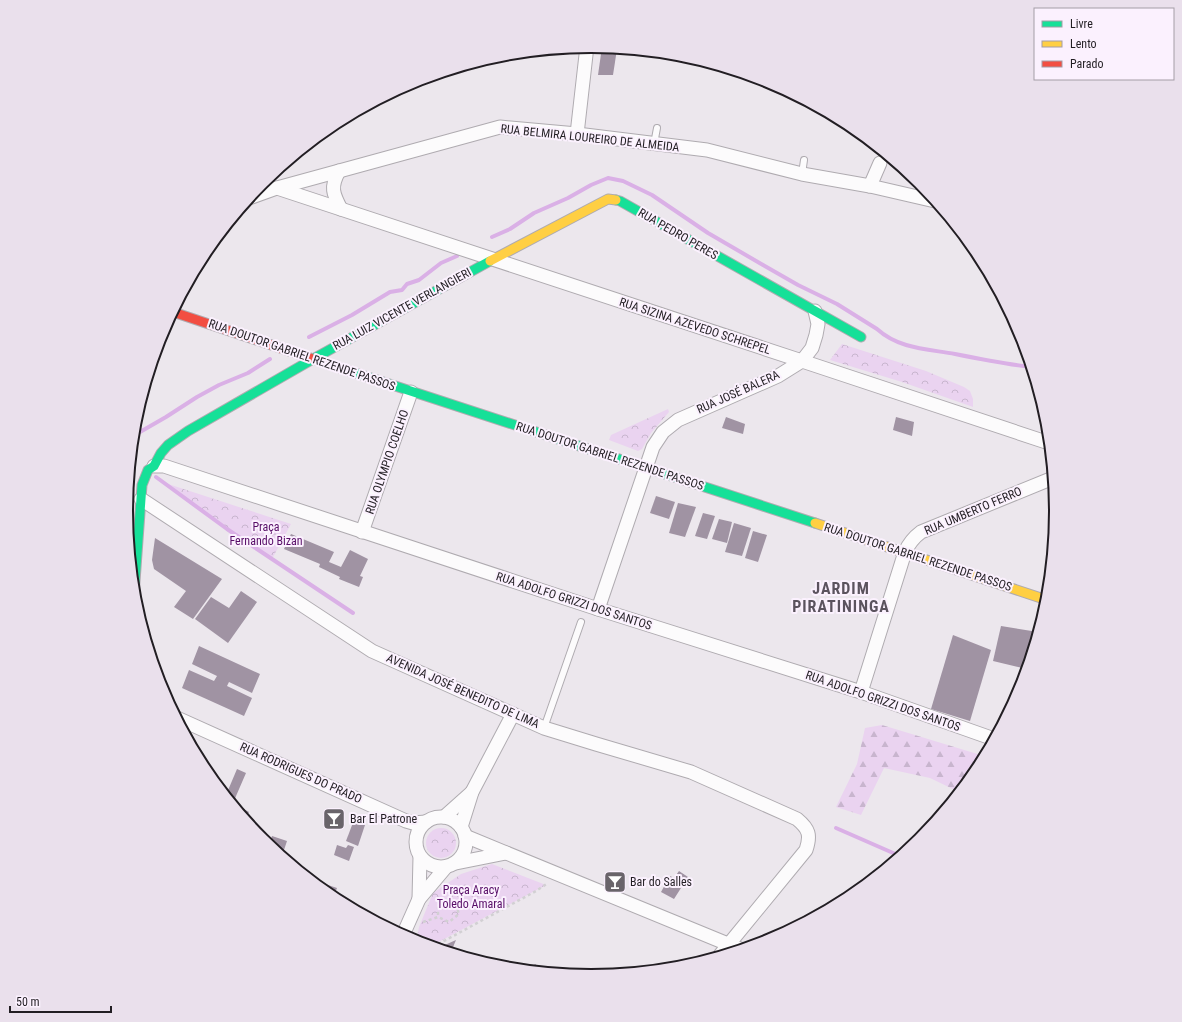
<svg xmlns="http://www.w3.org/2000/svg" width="1182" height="1022" viewBox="0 0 1182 1022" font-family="'Roboto Condensed',sans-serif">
<defs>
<pattern id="forest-firs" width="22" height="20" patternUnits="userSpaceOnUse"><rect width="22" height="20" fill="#ead3f0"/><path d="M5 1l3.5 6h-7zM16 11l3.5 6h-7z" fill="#c8b5ce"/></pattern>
<pattern id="park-crowns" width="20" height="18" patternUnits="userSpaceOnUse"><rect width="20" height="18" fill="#ead3f0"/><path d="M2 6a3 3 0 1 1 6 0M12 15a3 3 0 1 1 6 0" fill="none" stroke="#c8b5ce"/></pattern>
</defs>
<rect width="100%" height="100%" fill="#ece7ed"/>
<path fill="url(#forest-firs)" d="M882,725L984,756L978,770L959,792L930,778L884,768L861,815L836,807L857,764L865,728Z"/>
<g fill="url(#park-crowns)">
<path d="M842,344L926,371L964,387L970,391L973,399V407L902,382L830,360Z"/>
<path d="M668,409L669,412L651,433L642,449L638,451L609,440L611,435Z"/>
<path d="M162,482L291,524L272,559Z"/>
<circle cx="441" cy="843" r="15"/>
<path d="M492,864L546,885L431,946L416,942L419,927L433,893L461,874Z"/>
</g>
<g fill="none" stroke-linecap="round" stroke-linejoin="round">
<g stroke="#dab0e6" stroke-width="4">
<path d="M492,237L510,229L534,213L568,198L591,185L608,178L623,181L652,195L708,233L763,265L798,285L837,304L877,329C899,349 928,349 955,354C980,359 1005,364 1031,367"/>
<path d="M309,337L352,315L390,292L402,290L407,284L419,280L441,263L457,256"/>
<path d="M133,436L166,417L197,397L219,385L248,373L270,359"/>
<path d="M156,477L227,529L353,613"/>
<path d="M836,828L900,856"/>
</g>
</g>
<g fill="#a093a3">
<path d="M602,47L617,49L613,75H598Z"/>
<path d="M726,417L745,424L743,434L722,428Z"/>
<path d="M896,417L914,422L912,436L893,430Z"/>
<path d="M656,496L675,502L669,519L650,513Z"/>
<path d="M678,503L696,507L685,537L669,533Z"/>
<path d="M703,513L715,516L707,539L695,536Z"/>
<path d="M719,519L732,522L727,543L712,539Z"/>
<path d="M734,523L751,528L742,556L725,552Z"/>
<path d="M753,531L767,535L758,562L745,558Z"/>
<path d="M291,534L334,552L329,562L341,567L350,550L368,559L360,576L363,577L359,587L339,579L340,577L319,567L320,564L284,549Z"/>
<path d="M155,538L222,579L193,619L174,607L186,591L154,569L152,560Z"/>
<path d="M241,591L257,602L228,643L195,619L211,597L229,608Z"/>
<path d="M1001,626L1038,632L1027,669L993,661Z"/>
<path d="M953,635L991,650L970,721L931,709Z"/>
<path d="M199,646L260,674L252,693L229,682L227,686L252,698L244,716L182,688L189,670L214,681L217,676L192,664Z"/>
<path d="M237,769L246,773L233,803L249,812L245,819L226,795Z"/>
<path d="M354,820L365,825L358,846L346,841Z"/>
<path d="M272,836L287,841L282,856L269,845Z"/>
<path d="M337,845L346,848L348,845L354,847L349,861L334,855Z"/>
<path d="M679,871L688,877L674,899L661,892L670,876L674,878Z"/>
<path d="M325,884L337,888L333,898L322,889Z"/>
<path d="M456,940L451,952L438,948Z"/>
<path d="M535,964L546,972L530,970Z"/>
</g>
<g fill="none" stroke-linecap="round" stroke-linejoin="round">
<g stroke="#afabb0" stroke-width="8">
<g id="lane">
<path d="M654,144L657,128"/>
<path d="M802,174L804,160"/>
<path d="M544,728L581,622"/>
</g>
</g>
<g stroke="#afabb0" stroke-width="15">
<g id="street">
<path d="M577,134L587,46"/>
<path d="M339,171C330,187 333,194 341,209"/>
<path d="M870,186L880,163"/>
<path d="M277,188L802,361L1049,443"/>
<path d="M249,198L277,188L500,127L577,134L707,150L802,174L870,186L935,201"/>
<path d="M154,466H164L598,609L861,692L994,739"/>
<path d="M141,499L372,651L544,728L596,744L691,772L797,819C809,829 811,835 806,850L720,955"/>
<path d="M362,532L411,392"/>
<path d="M598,609L653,447L663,432L678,420L778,376L802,361L812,348L816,335L818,324L815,311"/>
<path d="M861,692L905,552C909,543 913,538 921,532L1053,478"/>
<path d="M177,718L406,821L413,823L426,822"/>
<path d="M444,817L472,792"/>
<circle cx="441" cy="842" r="25"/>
<path d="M461,827L472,792L513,714"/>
<path d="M465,836L740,949"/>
<path d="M456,863L506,853"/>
<path d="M419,899L420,857"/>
<path d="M403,935L419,899L446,867"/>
</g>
</g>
<g stroke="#afabb0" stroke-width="11">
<g id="fast">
<path d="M616,200L620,201L861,337"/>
<path d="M328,364L815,523"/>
<path d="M134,595L142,485L148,470L154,466L161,453L168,445L188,431L313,359L490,261"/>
</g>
</g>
<g stroke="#afabb0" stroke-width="11">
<g id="slow">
<path d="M490,261L608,199L616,200"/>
<path d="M815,523L1047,600"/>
</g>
</g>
<g stroke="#afabb0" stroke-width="11">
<path id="jam" d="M173,312L328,364"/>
</g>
<g stroke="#d2d0d3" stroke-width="2.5" stroke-dasharray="3 3" stroke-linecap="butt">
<path d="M423,922L438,917L449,922L459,914L455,903L443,900L438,908V917"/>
<path d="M433,947L536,891L548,883"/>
</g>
<use href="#lane" stroke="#fcfbfc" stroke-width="6"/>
<use href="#street" stroke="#fcfbfc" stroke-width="13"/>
<use href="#fast" stroke="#16e098" stroke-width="9"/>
<use href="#slow" stroke="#ffcf43" stroke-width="9"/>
<use href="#jam" stroke="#f24e42" stroke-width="9"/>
</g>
<defs>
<g id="bar-square" transform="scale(1.15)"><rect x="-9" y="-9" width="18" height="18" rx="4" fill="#69646a" stroke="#fbf1fe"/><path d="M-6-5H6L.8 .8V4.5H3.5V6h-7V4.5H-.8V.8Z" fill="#fff"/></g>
</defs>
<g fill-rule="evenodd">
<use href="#bar-square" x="334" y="819"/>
<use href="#bar-square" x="615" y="882"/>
</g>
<g text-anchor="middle" stroke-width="4" stroke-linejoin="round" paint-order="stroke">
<g font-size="12" fill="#221e23" stroke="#fbf1fe">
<text transform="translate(590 138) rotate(6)" y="4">RUA BELMIRA LOUREIRO DE ALMEIDA</text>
<text transform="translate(678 234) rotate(30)" y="4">RUA PEDRO PERES</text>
<text transform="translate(402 309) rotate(-29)" y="4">RUA LUIZ VICENTE VERLANGIERI</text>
<text transform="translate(695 326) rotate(18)" y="4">RUA SIZINA AZEVEDO SCHREPEL</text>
<text transform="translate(302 355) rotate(19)" y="4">RUA DOUTOR GABRIEL REZENDE PASSOS</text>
<text transform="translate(738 392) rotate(-24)" y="4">RUA JOSÉ BALERA</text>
<text transform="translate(610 456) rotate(18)" y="4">RUA DOUTOR GABRIEL REZENDE PASSOS</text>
<text transform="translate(387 462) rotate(-71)" y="4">RUA OLYMPIO COELHO</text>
<text transform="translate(973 511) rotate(-23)" y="4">RUA UMBERTO FERRO</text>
<text transform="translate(918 557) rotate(18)" y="4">RUA DOUTOR GABRIEL REZENDE PASSOS</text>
<text transform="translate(574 601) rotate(18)" y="4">RUA ADOLFO GRIZZI DOS SANTOS</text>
<text transform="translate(463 691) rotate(24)" y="4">AVENIDA JOSÉ BENEDITO DE LIMA</text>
<text transform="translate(883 701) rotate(19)" y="4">RUA ADOLFO GRIZZI DOS SANTOS</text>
<text transform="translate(301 773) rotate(24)" y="4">RUA RODRIGUES DO PRADO</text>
</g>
<g font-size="12" fill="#570c67" stroke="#fbf1fe">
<text x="266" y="531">Praça<tspan x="266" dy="14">Fernando Bizan</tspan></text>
<text x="471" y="894">Praça Aracy<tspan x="471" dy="14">Toledo Amaral</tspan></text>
</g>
<g font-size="12" fill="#221e23" stroke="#fbf1fe" text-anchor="start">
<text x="350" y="823">Bar El Patrone</text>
<text x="630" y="886">Bar do Salles</text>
</g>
<g font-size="16" font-weight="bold" letter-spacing="1" fill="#5b535e" stroke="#fbf1fe">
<text x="841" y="594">JARDIM<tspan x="841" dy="18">PIRATININGA</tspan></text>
</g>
</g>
<path d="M0 0H1182V1022H0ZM133 511a458 458 0 1 1 916 0a458 458 0 1 1-916 0Z" fill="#eae0ec" fill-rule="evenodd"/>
<path fill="none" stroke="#221e23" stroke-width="2" d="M133 511a458 458 0 1 1 916 0a458 458 0 1 1-916 0Z"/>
<rect x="1034" y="8" width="140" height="72" fill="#fbf1fe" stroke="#a49da6"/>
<rect x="1042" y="21" width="20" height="6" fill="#16e098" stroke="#a49da6"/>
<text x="1070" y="28" font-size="12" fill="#221e23">Livre</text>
<rect x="1042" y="41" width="20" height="6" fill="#ffcf43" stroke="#a49da6"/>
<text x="1070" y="48" font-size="12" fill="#221e23">Lento</text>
<rect x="1042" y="61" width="20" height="6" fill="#f24e42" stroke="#a49da6"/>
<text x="1070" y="68" font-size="12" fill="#221e23">Parado</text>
<path d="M10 1006v6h101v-6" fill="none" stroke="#221e23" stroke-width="2"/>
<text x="16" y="1006" font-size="12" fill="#221e23" stroke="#fbf1fe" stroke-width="3" paint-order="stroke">50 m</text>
</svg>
